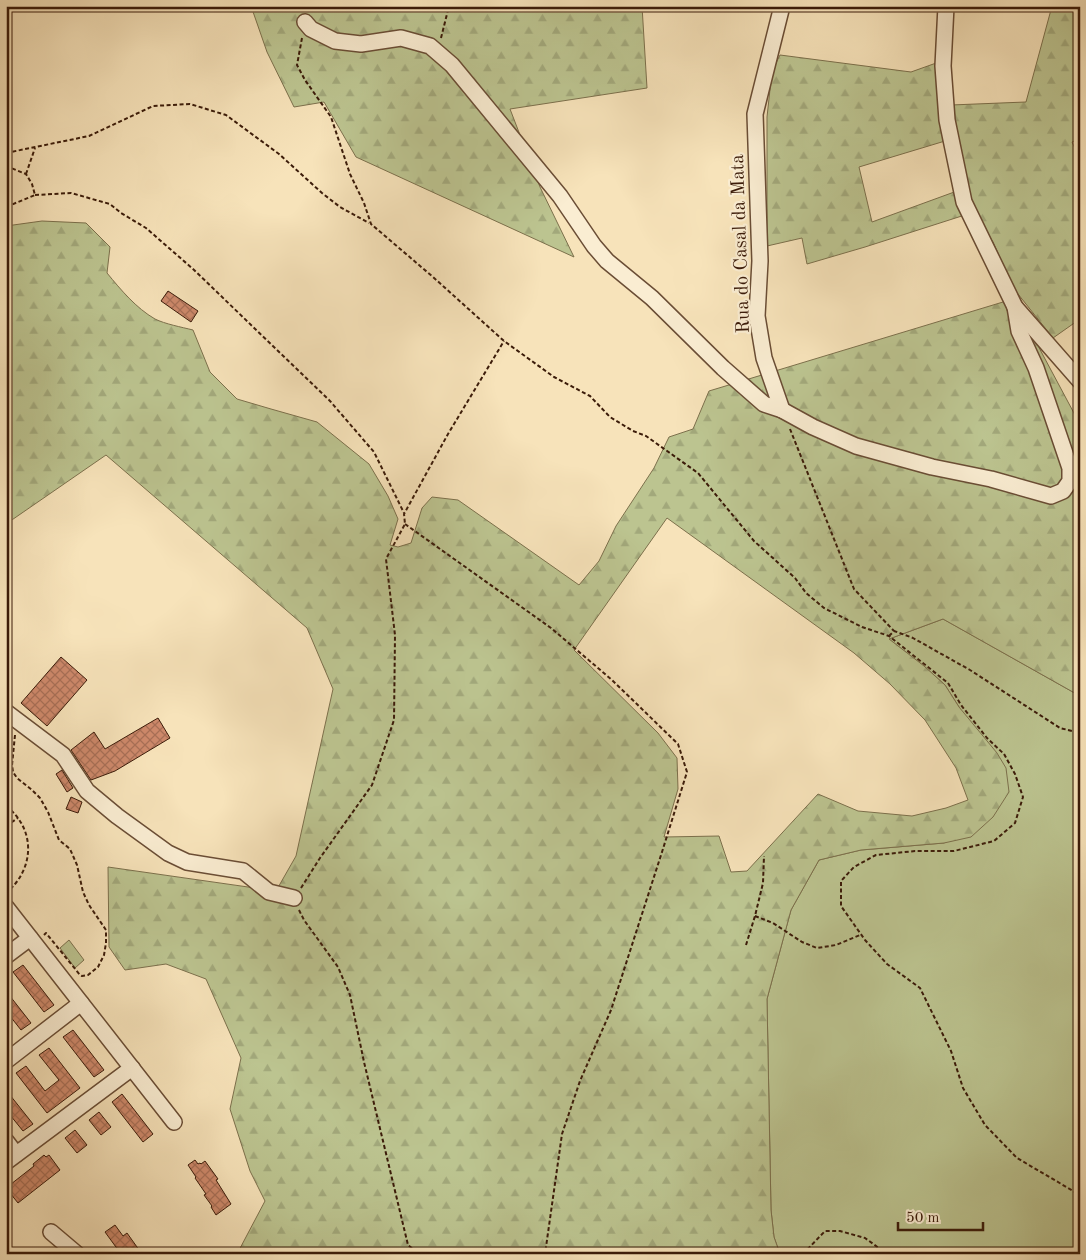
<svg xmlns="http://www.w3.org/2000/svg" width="1086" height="1260" viewBox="0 0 1086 1260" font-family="'Old Standard TT',serif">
<defs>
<pattern id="forest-firs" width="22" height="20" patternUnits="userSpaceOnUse" patternTransform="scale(1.25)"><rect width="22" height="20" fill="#bcc490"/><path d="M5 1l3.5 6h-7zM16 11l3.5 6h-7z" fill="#a2a87b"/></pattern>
<pattern id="building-cross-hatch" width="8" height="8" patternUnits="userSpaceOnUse" patternTransform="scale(1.25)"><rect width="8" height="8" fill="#ce896b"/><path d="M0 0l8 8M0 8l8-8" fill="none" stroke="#a86f56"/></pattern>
</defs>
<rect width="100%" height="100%" fill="#f7e3ba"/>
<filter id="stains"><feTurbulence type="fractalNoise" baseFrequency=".004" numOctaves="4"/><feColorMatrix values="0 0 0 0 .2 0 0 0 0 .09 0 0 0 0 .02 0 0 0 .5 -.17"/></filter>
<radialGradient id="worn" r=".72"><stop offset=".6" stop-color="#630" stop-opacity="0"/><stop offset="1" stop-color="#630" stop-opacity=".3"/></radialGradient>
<g fill="#bcc490" stroke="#7c704c">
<path d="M943,619L1080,696V1254H780L774,1237L771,1210L767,999L791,910L819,860L861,850L944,843L993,817L959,707L945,685L924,666L889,639Z"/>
<path d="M69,940L84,960L75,968L60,948Z"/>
</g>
<g fill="url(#forest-firs)" stroke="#7c704c" fill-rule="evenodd">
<path d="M251,6H642L647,88L510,109L540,187L574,257L356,157L324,102L294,107L267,52Z"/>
<path d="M1052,6H1080V139L1072,142L1080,159V319L1053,338L1014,289L993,242L976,215L967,190L951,105L1026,102Z"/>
<path d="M780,55L911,72L939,62L945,141L859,167L872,222L957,191L968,214L865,247L807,264L802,238L767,246V117L772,71Z"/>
<path d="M42,221L86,223L110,247L107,273C121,290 136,308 155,319C165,324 181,327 193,330L210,372L237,399L271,409L317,422L369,464L388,496L398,519L390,545L398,547L411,543L422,508L432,497L458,500L579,585L599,561L616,526L654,468L669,437L693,429L709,391L1003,302L1036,342L1075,415L1080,420V696L943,619L889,639L924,666L945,685L959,707L997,753L1006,768L1009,792L993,817L971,837L944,843L861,850L819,860L791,910L767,999L771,1210L774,1237L780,1254H237L265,1201L250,1171L230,1109L241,1058L206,979L166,964L125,970L109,947L108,867L276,891L296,856L333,689L307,628L106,455L6,524V226ZM667,518L854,653L890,684L925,720L956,768L968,800L946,808L912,816L858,811L818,794L747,871L731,872L719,836L664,837L678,789L677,758L658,733L574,650Z"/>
</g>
<g fill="url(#building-cross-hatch)" stroke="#3b1b09">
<path d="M168,291L198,311L191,322L161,301Z"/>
<path d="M61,657L87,680L47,726L21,703Z"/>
<path d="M158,718L170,738L115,771L91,780L71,750L94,732L105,749Z"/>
<path d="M62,770L73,788L67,792L56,774Z"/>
<path d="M71,797L82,802L78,813L66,809Z"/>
<path d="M23,965L54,1005L44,1012L13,972Z"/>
<path d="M6,991L31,1023L21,1030L6,1011Z"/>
<path d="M73,1030L104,1070L94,1077L63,1037Z"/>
<path d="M49,1048L80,1088L47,1113L16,1073L26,1066L45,1091L59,1080L39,1055Z"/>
<path d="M6,1090L33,1124L23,1131L6,1110Z"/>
<path d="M122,1094L153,1134L143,1142L112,1102Z"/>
<path d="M99,1112L111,1127L101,1135L89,1120Z"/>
<path d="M75,1130L87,1145L77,1153L65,1138Z"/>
<path d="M44,1155L46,1157L49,1155L60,1170L18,1203L6,1188L34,1166L33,1164Z"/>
<path d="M195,1160L198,1164L200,1163L201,1164L205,1161L218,1179L216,1180L231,1204L216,1215L211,1207L212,1206L204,1195L206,1194L195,1178L196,1177L188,1165Z"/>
<path d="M115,1225L123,1236L127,1233L142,1254H121L105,1232Z"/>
</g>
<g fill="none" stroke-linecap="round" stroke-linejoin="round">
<g stroke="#6a4d35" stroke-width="18">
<g id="minor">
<path d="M946,6L943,66L947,120L964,202L1015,307L1080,381"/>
<path d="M305,22L311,29L335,41L361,44L401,38L430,46L452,65L560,196L594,246L607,261L652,298L723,368L764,404L782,410L813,427L856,446L932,467L991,479L1051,496L1063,491L1070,481V468L1036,368L1019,331L1015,307"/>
<path d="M782,410L764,358L757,316L760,261L755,114L782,6"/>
<path d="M6,712L63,755L87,791L117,816L168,853L187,862L243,871L269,892L294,898"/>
<path d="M6,907L174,1122"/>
<path d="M6,956L30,938"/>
<path d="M6,1061L81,1003"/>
<path d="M6,1141L16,1154"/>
<path d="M6,1162L132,1068"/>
<path d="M51,1232L77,1254"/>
</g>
</g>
<g stroke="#3b1b09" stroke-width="2" stroke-dasharray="4 2.5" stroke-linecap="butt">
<path d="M302,38L297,65L305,80L331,117L350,174L364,203L371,224L433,277L504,341L554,377L590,396L610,417L633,431L646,436L698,473L754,541L795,578L806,593L824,608L862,627L889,636L948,683L961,705L987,738L1004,754L1015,774L1023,797L1015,823L994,841L954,851H915L876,855L854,867L841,881V906L865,940L887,964L920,988L951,1051L963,1088L985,1125L1017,1158L1080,1195"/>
<path d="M441,38L449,6"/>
<path d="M6,153L89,136L153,106L190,104L226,115L279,154L322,193L340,207L369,223"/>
<path d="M6,166L26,174L32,184L35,195L6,207"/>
<path d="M26,174L35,148"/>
<path d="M35,195L71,193L110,204L121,213L146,228L193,269L330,401L374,452L404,513"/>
<path d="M790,429L854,589L894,631"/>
<path d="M405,524L551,628L612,680L678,744L687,772L662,852L611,1010L580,1081L562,1134L545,1254"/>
<path d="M889,636L894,631L913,638L970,670L1060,728L1080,733"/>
<path d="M15,735L12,765L13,772L17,778L32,790L40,798L48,812L59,840L70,849L77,865L83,892L89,905L106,930V943L104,955L98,967L88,975L82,976L80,975L46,933L44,935"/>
<path d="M6,806C36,829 35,869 6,893"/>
<path d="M6,826L18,818"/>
<path d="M301,888L320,858L372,785L394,720L395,635L386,559L405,524L404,514L448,434L504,341"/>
<path d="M299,910L304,920L338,967L350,995L364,1062L408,1245L419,1254"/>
<path d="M755,916L773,923L802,942L817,948L836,945L860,935"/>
<path d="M746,945L755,916L763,883L764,856"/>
<path d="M803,1254L825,1231H840L865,1238L887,1254"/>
</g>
<use href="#minor" stroke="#faedd2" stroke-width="15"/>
</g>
<g text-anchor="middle" stroke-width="4.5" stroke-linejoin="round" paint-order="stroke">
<g font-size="19" fill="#3b1b09" stroke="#faedd2">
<text transform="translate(739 244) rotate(-92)" y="7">Rua do Casal da Mata</text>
</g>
</g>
<rect width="1086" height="1260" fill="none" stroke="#f7e3ba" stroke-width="25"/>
<rect x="8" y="8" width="1071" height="1245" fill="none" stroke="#3b1b09" stroke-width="2.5"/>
<rect x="12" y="12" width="1061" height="1235" fill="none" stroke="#3b1b09"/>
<path d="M898 1222v8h85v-8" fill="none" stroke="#3b1b09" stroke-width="2.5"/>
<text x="906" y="1222" font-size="15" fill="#3b1b09" stroke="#faedd2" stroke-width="4" paint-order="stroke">50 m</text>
<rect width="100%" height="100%" filter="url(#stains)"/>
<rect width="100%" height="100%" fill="url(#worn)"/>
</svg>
